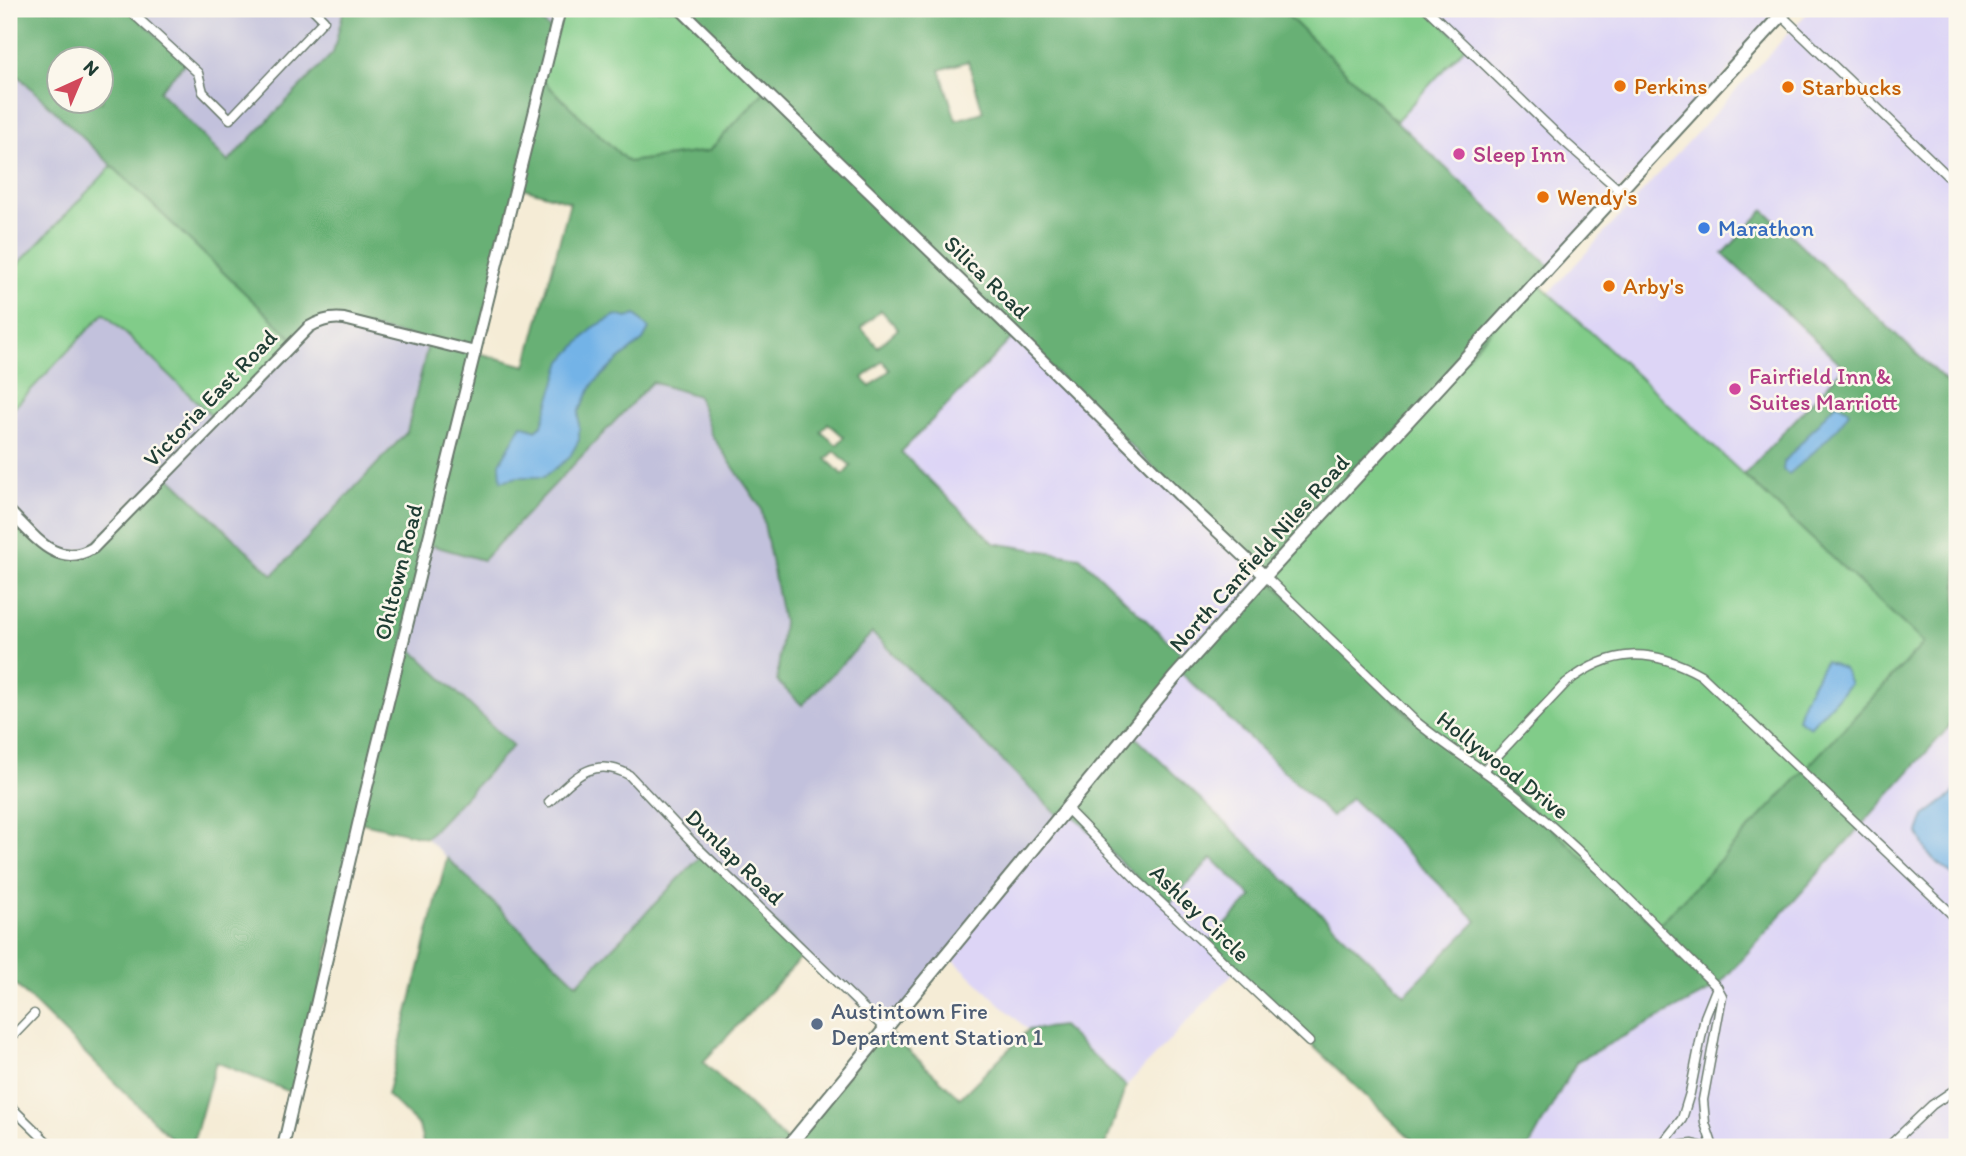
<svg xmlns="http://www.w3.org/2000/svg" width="1966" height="1156" viewBox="0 0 1966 1156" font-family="Itim,sans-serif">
  <rect width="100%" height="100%" fill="#fbf7ec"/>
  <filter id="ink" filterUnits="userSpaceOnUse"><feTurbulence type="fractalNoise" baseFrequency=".0143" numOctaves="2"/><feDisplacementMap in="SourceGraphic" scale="14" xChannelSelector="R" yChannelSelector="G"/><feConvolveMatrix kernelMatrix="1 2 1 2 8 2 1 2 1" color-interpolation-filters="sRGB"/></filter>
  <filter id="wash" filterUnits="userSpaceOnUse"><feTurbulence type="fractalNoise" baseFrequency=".00686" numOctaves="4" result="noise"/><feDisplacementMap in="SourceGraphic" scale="28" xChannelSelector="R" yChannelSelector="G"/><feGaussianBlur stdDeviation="1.57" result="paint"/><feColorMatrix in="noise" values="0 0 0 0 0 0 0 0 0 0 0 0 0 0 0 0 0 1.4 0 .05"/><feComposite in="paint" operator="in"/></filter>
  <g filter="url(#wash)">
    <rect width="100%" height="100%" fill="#f5ecd6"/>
    <g fill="#ddd5f6">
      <polygon points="1427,9 1785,9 1550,266 1396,121 1465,46"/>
      <polygon points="1811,9 1957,9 1957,392 1885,324 1744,475 1549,293"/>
      <polygon points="1016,334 1265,576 1189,661 1081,557 994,543 901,452"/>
      <polygon points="1179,672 1332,817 1351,798 1477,921 1405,995 1130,731"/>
      <polygon points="1957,718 1957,1147 1529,1147 1577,1061 1717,987"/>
      <polygon points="1067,809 1166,906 1212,857 1253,897 1206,945 1234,972 1126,1086 1062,1026 1028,1030 947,954"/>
    </g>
    <g fill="#c2c1dc">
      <polygon points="128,9 343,9 333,53 228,162 159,91"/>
      <polygon points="529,9 560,9 554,33"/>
      <polygon points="9,67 112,166 9,274"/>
      <polygon points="104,313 217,421 309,327 327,319 429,340 407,432 273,575 165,474 97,545 59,555 9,511 9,413"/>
      <polygon points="652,382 698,396 711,434 761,508 783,622 777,681 802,705 871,633 1060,817 885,1029 703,854 577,984 426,838 513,745 403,641 426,544 483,560"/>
    </g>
    <g fill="#81cc89" stroke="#50845e" stroke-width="2">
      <polygon points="560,9 680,9 765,91 709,151 628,162 542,80"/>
      <polygon points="1281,9 1427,9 1466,46 1396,121"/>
      <polygon points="112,166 295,341 217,421 104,313 9,413 9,274"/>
      <polygon points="1536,281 1924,643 1657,928 1436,738 1265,576"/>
    </g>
    <g fill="#68b075" stroke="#447654" stroke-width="2" fill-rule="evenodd">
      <path d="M9,9H128L186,62L159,91L228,162L333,53L344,9H529L554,33L542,80L628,162L709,151L765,91L680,9H1281L1396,121L1550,266L1265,575L1413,719L1517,796L1657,927L1924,643L1744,475L1844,367L1723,254L1764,210L1957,392V718L1717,987L1577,1061L1529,1147H1420L1206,945L1252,897L1212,858L1166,906L1067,809L1060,817L872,633L802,705L777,681L783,622L761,508L711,434L698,396L652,382L483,560L427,544L403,641L513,746L426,838L359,822L295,1094L216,1062L192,1147H180L9,978V511L53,551L84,553L165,473L273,575L407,432L429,340L327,319L295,341L9,67ZM60,60H102V102H60ZM968,61L983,112L956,120L940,70ZM516,186L570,202L526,366L475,352ZM881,310L898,329L878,347L861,328ZM636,315L649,329L643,340L616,362L593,384L579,412V440L544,477H518L522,425L536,430L542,425L553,396ZM1016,334L1265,576L1189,661L1080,557L994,543L901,452ZM883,361L890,370L870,387L863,378ZM828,423L844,437L837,445L821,432ZM835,451L851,466L843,475L826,459ZM1180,672L1332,817L1351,798L1477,921L1405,994L1130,732Z"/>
      <polygon points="703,854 806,953 703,1062 790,1144 885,1029 960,1098 1028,1030 1062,1026 1126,1086 1105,1147 424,1147 419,1126 387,1095 447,858 577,984"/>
    </g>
    <g fill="#73b3e7" stroke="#49788e" stroke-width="2">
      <polygon points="616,315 627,318 636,315 649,329 643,340 616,362 593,384 579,412 579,440 569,458 544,477 518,477 501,481 500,463 522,425 536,430 542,425 562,361 594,327"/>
      <path d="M1837,404L1847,408L1849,412C1833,436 1811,455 1789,474L1783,470L1784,462L1829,411Z"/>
      <polygon points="1825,661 1844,669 1850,684 1810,727 1798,719 1803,701"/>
      <polygon points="1957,788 1957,879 1929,855 1918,833 1924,816 1952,795"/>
    </g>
  </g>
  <g filter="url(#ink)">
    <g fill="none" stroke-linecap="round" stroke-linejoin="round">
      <defs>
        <g id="minor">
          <polyline points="128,9 198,73 203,92 230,119 324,20 313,9"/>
          <polyline points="1427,9 1566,143 1619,190"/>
          <polyline points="1781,15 1957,185"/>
          <path d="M1265,576L1413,719C1447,748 1486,770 1520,799C1590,857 1652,923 1717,987"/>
          <path d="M1483,771L1566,683C1612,647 1652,648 1701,675L1957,919"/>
          <path d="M549,802C574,778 593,755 629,775L693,843L885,1029"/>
          <polyline points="1067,809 1139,882 1309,1042"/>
          <polyline points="9,1040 34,1014"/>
          <polyline points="9,1105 52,1147"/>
          <polyline points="1660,1147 1682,1119 1690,1093 1705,1017 1717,987 1722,996 1703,1100 1705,1123 1713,1147"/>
          <polyline points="1668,1147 1692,1144 1705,1147"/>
          <polyline points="1888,1147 1932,1105 1957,1088"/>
        </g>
        <g id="tertiary">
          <polyline points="680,9 1023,341 1184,500 1265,576"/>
          <path d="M9,511C34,535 56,570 93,548L309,327C321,320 331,317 344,319L475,352"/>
          <polyline points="283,1147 363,803 560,9"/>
        </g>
        <polyline id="secondary" points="788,1147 1174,678 1265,576 1787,9"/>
      </defs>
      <use href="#minor" stroke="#6a7a6d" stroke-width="11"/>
      <use href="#tertiary" stroke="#6a7a6d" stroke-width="14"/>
      <use href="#secondary" stroke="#6a7a6d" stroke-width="16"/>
      <use href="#minor" stroke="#fff" stroke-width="8"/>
      <use href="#tertiary" stroke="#fff" stroke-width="10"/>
      <use href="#secondary" stroke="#fff" stroke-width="12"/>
    </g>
  </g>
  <g fill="#e8710a" stroke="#fbf7ec" stroke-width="2.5">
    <circle cx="1620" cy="86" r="7"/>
    <circle cx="1788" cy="87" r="7"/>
    <circle cx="1543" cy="197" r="7"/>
    <circle cx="1609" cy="286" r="7"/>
  </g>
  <g fill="#d1479c" stroke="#fbf7ec" stroke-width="2.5">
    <circle cx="1459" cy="154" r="7"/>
    <circle cx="1735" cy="389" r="7"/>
  </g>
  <circle fill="#3f7fe0" stroke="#fbf7ec" stroke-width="2.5" cx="1704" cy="228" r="7"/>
  <circle fill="#5c6f8a" stroke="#fbf7ec" stroke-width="2.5" cx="817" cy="1024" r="7"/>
  <g text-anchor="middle" stroke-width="5" stroke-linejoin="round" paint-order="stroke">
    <g font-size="23" fill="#c56008" stroke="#fbf7ec" text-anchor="start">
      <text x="1634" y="94">Perkins</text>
      <text x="1802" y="95">Starbucks</text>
      <text x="1557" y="205">Wendy's</text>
      <text x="1623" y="294">Arby's</text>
    </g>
    <g font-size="23" fill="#b23c85" stroke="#fbf7ec" text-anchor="start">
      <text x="1473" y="162">Sleep Inn</text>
      <text x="1749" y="384">Fairfield Inn &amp;<tspan x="1749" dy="26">Suites Marriott</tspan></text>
    </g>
    <g font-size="23" fill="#366cbe" stroke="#fbf7ec" text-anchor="start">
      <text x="1718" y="236">Marathon</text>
    </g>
    <g font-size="23" fill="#1f3d34" stroke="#fbf7ec">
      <text transform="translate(987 277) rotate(44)" y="8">Silica Road</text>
      <text transform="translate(210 398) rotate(-46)" y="8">Victoria East Road</text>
      <text transform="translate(1259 553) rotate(-48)" y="8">North Canfield Niles Road</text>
      <text transform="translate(398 572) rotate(-76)" y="8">Ohltown Road</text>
      <text transform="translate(1503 765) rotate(38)" y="8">Hollywood Drive</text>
      <text transform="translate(735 857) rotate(44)" y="8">Dunlap Road</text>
      <text transform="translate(1200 913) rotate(44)" y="8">Ashley Circle</text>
    </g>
    <g font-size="23" fill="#4e5e75" stroke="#fbf7ec" text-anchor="start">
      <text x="831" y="1019">Austintown Fire<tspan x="831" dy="26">Department Station 1</tspan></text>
    </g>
  </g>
  <rect width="1966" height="1156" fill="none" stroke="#fbf7ec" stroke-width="35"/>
  <g transform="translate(80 80) rotate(44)"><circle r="33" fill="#fbf7ec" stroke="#a3ada2" stroke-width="2"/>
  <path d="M0-5L12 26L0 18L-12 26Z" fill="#d1495b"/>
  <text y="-10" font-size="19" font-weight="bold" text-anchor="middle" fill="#1f3d34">N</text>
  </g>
</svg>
